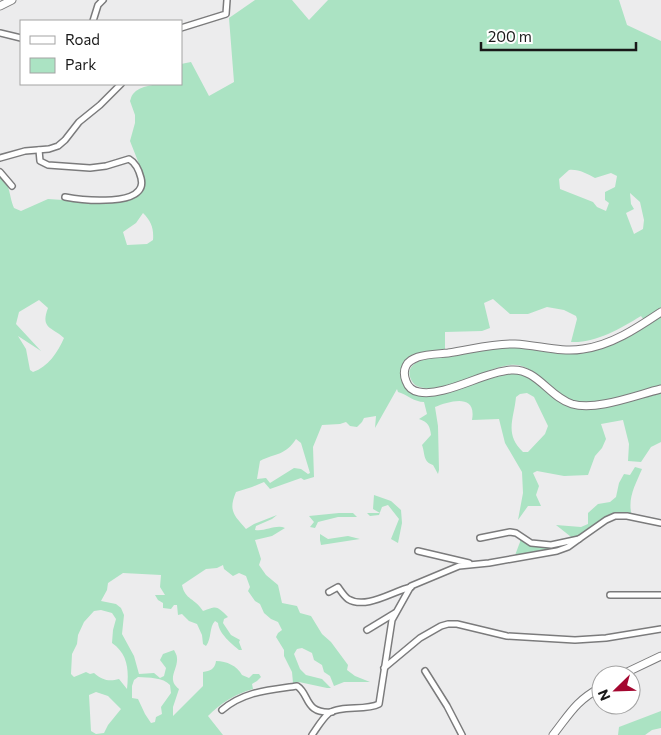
<svg xmlns="http://www.w3.org/2000/svg" width="661" height="735" viewBox="0 0 661 735" font-family="Commissioner,sans-serif">
  <rect width="100%" height="100%" fill="#ececed"/>
  <g fill="#abe3c3" fill-rule="evenodd">
    <path d="M255,0H292L309,20L328,0H619L627,25L661,41V308L644,320L641,316C620,329 596,343 571,342L577,319L576,316L564,310L547,307L528,314H510L493,299L484,303L490,328L482,331L445,332V349C434,351 411,353 404,363C401,366 401,370 401,374C402,393 417,397 433,396L473,383L512,373H519L529,377L557,400L569,406L577,408L583,409L661,392V442L651,447L641,462L628,461L629,444L623,420L601,424L606,439L602,448L595,456L588,475L564,476L537,471L533,473L539,486L536,495L541,506H528L518,520L523,493L522,472L505,443L499,419L472,420C477,393 450,401 435,407L438,426L439,470L438,474L433,465C423,462 425,453 422,445L431,435C430,426 428,422 419,419L427,414L424,402C414,402 408,395 398,392L397,389L375,428L376,416L364,418L362,422L357,427L350,426L346,422L340,424L322,425L313,447L314,477L304,480L301,478L270,489L264,482L252,487L236,492C228,511 234,515 246,529L254,524L277,515L272,519L256,526L255,530C265,532 276,524 285,528L272,536L255,540L261,559L259,565L266,575L278,585L282,603L297,606L300,613L311,616L322,634L331,642L348,665L347,670L355,676L370,682H344L334,686L330,676L324,672L322,665L314,660L312,653L302,648L297,649L294,654L300,669L306,675L322,679L331,688H327L299,682L293,683L292,672L284,656V650L276,637L278,633L282,630L278,622L271,619L264,613L260,604L255,601L248,591L250,587L246,576L239,573L233,576L224,569L223,565L217,568L206,569L182,585C185,600 195,598 203,611C217,606 216,605 228,617L224,619L223,623L231,635L240,640L239,642L242,650H239C232,644 219,634 218,623L215,621C209,627 212,638 206,646L203,644L202,635L197,624L189,621L182,614L178,615L177,605H174L171,609L163,608V603L158,600L155,595H165L160,587L161,575L123,573L108,583L107,590L101,601L116,604L121,608L124,615L122,634L134,656L139,674L154,673L160,678L164,676L166,668L160,660L163,654L174,650C175,652 177,655 177,658C178,670 166,679 179,689L173,707V716L203,686V672C210,671 215,669 216,661C227,661 237,666 242,675L249,678L253,674H259L261,677L257,681L252,684L253,689C235,694 221,703 208,716L223,735H0V176C12,188 8,193 14,208L21,211L48,199L93,202L124,200L141,193L144,185L143,174L130,141L135,123V115L130,101C131,99 131,96 133,94C142,82 168,84 181,84V64L191,62L209,96L234,82L229,18ZM569,170C579,169 587,174 595,178L611,173L617,176L615,187L605,192V200L609,203L606,211L597,207L593,202L560,189L559,179ZM630,193L640,202L644,220L643,229L634,234L626,213L634,209L631,204ZM143,213C151,221 154,228 153,240L147,244L127,245L123,232L136,223ZM39,300L48,308C40,329 52,327 64,338C58,352 48,367 33,372L30,370L26,349L18,336L41,351L16,324L19,312ZM527,393L534,397L548,426L545,434L528,452H523C504,434 514,419 516,397L520,394ZM296,439L301,443L310,473L308,474L301,469L294,468L270,483L266,478L257,479L260,461C275,453 285,456 296,439ZM101,610L112,613L116,619L113,630L112,643C128,654 129,670 127,689L119,679C109,682 102,680 94,673L90,674L86,672L74,677L71,674L72,654L77,644L78,635L84,622L94,611ZM138,677C149,678 163,677 170,685L171,693L161,707L162,714L156,717L155,722L151,723L145,714L138,699L132,698V686L134,680ZM96,692L108,696L121,709L108,725L104,733L96,734L91,731L89,695Z"/>
    <path d="M661,316V386C635,392 597,408 571,401C549,394 536,362 510,365C484,368 437,398 415,385C409,379 407,371 413,365C424,353 504,346 521,348C543,351 564,357 586,352C613,346 637,329 661,316Z"/>
    <path d="M635,467L642,469C635,486 627,498 632,517L615,516L565,548L514,558L520,542V537L537,544L575,540L556,525L581,527L588,524V513L598,504L610,502L616,497L619,483L624,474L630,475Z"/>
    <polygon points="374,495 391,501 401,510 402,523 398,543 391,539 399,519 388,505 382,507 379,515 370,516 367,513 380,513 373,509"/>
    <polygon points="339,513 353,513 357,517 338,517 318,522 315,528 310,527 314,522 309,516"/>
    <polygon points="320,534 328,539 348,536 360,539 321,545 320,540"/>
    <polygon points="661,711 661,728 652,730 645,735 618,735 619,727"/>
  </g>
  <g fill="none" stroke-linecap="round" stroke-linejoin="round">
    <defs>
      <g id="street">
        <polyline points="93,21 98,5 103,0"/>
        <polyline points="181,28 226,14 227,0"/>
        <polyline points="0,33 21,38"/>
        <path d="M39,150L40,161L48,165L90,168L106,166L129,159C136,163 139,170 141,178C149,208 81,200 65,197"/>
        <polyline points="0,158 25,151 49,149 58,146 65,140 79,122 100,105 121,84"/>
        <polyline points="0,172 12,186"/>
        <polyline points="480,538 510,532 516,533 531,543 551,545 579,539 606,520 615,516 627,516 661,523"/>
        <polyline points="418,551 469,563"/>
        <path d="M329,592L338,587C341,591 344,596 348,599C366,610 393,591 411,587"/>
        <polyline points="610,595 661,595"/>
        <polyline points="367,630 395,613"/>
        <polyline points="384,668 420,638 441,626 448,624 457,624 507,636 575,640 606,638 661,629"/>
        <polyline points="425,671 447,706 462,735"/>
        <path d="M222,710C244,691 270,690 297,686C310,694 304,714 332,712"/>
        <path d="M312,735C317,728 322,719 329,713C341,705 366,711 379,704L392,620L411,586L459,566L489,563L557,551L568,547L579,539"/>
      </g>
      <g id="secondary">
        <polyline points="0,6 12,0"/>
        <path d="M661,312C637,328 612,345 583,349C561,353 538,345 515,344C493,343 470,350 448,353C438,354 427,354 418,357C413,359 408,361 406,366C404,370 404,376 406,381C408,387 413,391 419,392C445,397 483,372 511,370C537,368 549,397 572,404C597,411 636,395 661,389"/>
        <polyline points="621,675 661,656"/>
        <path d="M553,735C571,712 575,702 601,687"/>
      </g>
    </defs>
    <use href="#street" stroke="#7b7b7c" stroke-width="8"/>
    <use href="#secondary" stroke="#7b7b7c" stroke-width="9"/>
    <use href="#street" stroke="#fff" stroke-width="5"/>
    <use href="#secondary" stroke="#fff" stroke-width="7"/>
  </g>
  <rect x="20" y="20" width="162" height="65" fill="#ffffff" stroke="#a3a3a3"/>
  <rect x="30" y="36" width="25" height="8" fill="#ffffff" stroke="#a3a3a3"/>
  <text x="65" y="45" font-size="15" fill="#191919">Road</text>
  <rect x="30" y="58" width="25" height="15" fill="#abe3c3" stroke="#a3a3a3"/>
  <text x="65" y="70" font-size="15" fill="#191919">Park</text>
  <g transform="translate(616 690) rotate(247)"><circle r="24" fill="#ffffff" stroke="#a3a3a3"/>
  <path d="M0-4L9 19L0 12L-9 19Z" fill="#a40730"/>
  <text y="-8" font-size="14" font-weight="bold" text-anchor="middle" fill="#191919">N</text>
  </g>
  <path d="M481 42v8h155v-8" fill="none" stroke="#191919" stroke-width="2.5"/>
  <text x="488" y="42" font-size="15" fill="#191919" stroke="#ffffff" stroke-width="4" paint-order="stroke">200 m</text>
</svg>
